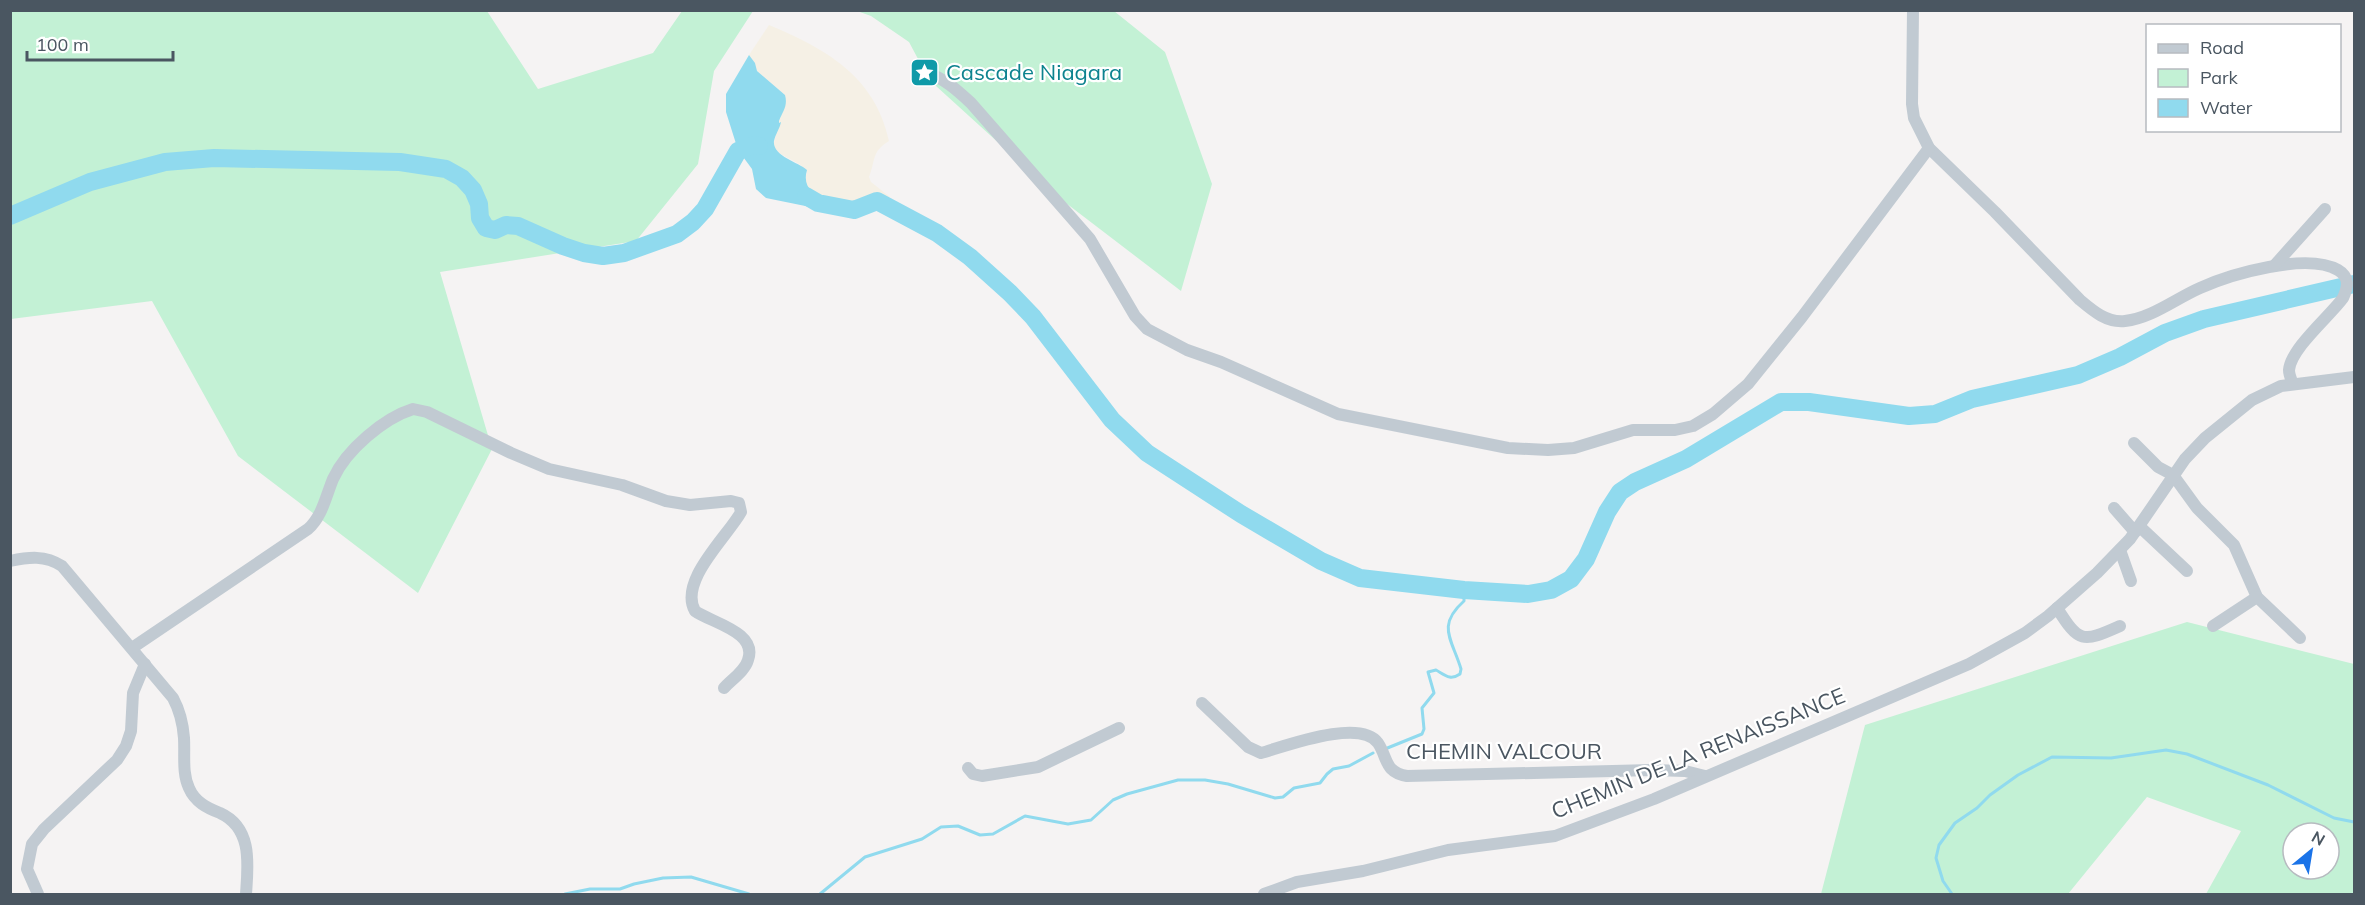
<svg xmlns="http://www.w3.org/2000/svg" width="2365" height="905" viewBox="0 0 2365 905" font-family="Mulish,sans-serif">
  <rect width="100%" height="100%" fill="#f5f3f3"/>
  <g fill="#c3f1d5" fill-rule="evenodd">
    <polygon points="10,11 487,11 538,89 653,53 682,11 753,11 714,71 698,164 636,241 440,272 492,449 418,593 238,456 152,301 11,319"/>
    <polygon points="857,11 1114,11 1165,52 1212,184 1181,291 1058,197 925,76 925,72 909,42 871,16"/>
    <path d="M2187,622L2354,664V894H2206L2241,831L2147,797L2068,894H1821L1865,725ZM2293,833H2329V869H2293Z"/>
  </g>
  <path fill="#f5f0e5" d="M769,25C826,49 875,76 889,141C871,152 876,160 869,177L871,182L890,197C877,197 870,203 858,206C842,210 820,202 810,190C805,184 804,179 807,173C803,165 796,162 788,158C783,155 777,153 774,146C773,143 784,103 785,95L757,71L755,63L749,55Z"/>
  <path fill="#90daee" d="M749,55L755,63L757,71L785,95C788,106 783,111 779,121V123L781,122C780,128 775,135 774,141C772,156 798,162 807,170C802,186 813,195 827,203L825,210L766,198L756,189L752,169L738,150L726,112V94Z"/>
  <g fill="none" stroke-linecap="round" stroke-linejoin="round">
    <g stroke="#90daee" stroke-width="3">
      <path d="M1385,749L1422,734L1424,729L1422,708L1434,693L1428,672L1436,670C1445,675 1450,681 1460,674L1461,669C1452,639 1436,626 1464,601V590"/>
      <polyline points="565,894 590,889 620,889 634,884 663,878 691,877 749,894"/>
      <polyline points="820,894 865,857 922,839 941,827 958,826 980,835 993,834 1025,816 1068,824 1091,820 1113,800 1127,794 1178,780 1205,780 1228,784 1275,798 1283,797 1294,788 1320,783 1327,774 1333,769 1349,766 1373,753"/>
      <polyline points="1952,894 1943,881 1936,858 1939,845 1955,823 1977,808 1990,795 2018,775 2052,757 2111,758 2166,750 2187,754 2268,785 2334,818 2354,822"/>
    </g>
    <g stroke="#90daee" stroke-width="18">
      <polyline points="806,196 818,203 854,210 877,201 937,233 970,257 1010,293 1033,317 1112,420 1147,453 1241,514 1321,561 1360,578 1464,590 1528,594 1551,590 1571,579 1586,559 1607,512 1620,492 1635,482 1686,459 1781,402 1809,402 1909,416 1935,414 1972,399 2078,375 2120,357 2165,333 2204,319 2354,284"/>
      <polyline points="10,216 90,182 165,162 214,158 400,162 446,169 462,178 473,190 479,204 480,218 486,228 495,230 506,225 518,226 563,246 584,253 603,256 624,253 677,234 693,222 705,209 738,151 754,145 759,146"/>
    </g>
    <g stroke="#c1cad2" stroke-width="12">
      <path d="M1913,10L1912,104L1914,118L1929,148L1995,212L2080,300C2093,311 2107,323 2125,321C2152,318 2175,299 2200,288C2231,274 2307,252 2338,270C2350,277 2348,287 2343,298C2330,316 2291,348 2289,370C2289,375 2291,379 2293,384"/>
      <path d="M925,72C944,78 957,90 971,103L1090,239L1135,316L1147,329L1187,350L1221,362L1338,414L1508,448L1548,450L1574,448L1633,430H1675L1693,426L1713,414L1748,384L1802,317L1929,148"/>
      <polyline points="2274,266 2325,209"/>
      <polyline points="2134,443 2158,467 2173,475 2197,508 2234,545 2257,597 2300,638"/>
      <polyline points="2114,508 2135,532"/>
      <polyline points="2139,526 2187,571"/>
      <polyline points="2120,550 2131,581"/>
      <path d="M10,561C29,557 45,555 62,566L173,698C180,711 183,724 184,738C185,755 182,773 189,788C195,802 207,808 220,813C253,828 248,865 246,894"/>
      <path d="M2057,608C2079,643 2082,643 2120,626"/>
      <polyline points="2213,626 2257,597"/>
      <path d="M132,648L308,529C322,517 326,496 333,479C346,450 384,418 413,409L427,412L511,453L549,469L622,485L666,501L690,505L731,501L739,503L741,512C728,536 678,581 695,611C712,623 758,632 748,660C745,671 731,680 724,688"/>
      <path d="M1202,703L1248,747L1261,753C1286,746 1360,718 1378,743C1388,758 1384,772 1407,776L1652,770L1685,771L1705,776"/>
      <polyline points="968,768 973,774 982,776 1038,767 1119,728"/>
      <polyline points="38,894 27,869 32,844 44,829 117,760 126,746 131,731 133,693 145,664"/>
      <polyline points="1264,894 1297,882 1363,871 1448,850 1555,836 1654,799 1969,664 2025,633 2048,616 2097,573 2130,539 2185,459 2205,438 2252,400 2281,386 2354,377"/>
    </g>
  </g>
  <defs>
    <symbol id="sight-square" viewBox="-11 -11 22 22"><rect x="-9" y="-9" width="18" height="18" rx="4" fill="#0f9aa8" stroke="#fff"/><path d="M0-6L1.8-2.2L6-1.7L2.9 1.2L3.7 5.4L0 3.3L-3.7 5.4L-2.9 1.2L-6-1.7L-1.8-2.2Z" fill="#fff"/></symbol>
  </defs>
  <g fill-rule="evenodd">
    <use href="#sight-square" x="908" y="56" width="33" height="33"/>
  </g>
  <g text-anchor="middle" stroke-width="4.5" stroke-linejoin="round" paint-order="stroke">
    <g font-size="22" fill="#0d838f" stroke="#fff" text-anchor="start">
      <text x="946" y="80">Cascade Niagara</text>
    </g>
    <g font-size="22" fill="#4a5661" stroke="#fff">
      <text x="1504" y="759">CHEMIN VALCOUR</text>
      <text transform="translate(1698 753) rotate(-22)" y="8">CHEMIN DE LA RENAISSANCE</text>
    </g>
  </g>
  <rect width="2365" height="905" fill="none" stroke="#4a5661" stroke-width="24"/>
  <rect x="2146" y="24" width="195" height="108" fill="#ffffff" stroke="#b7bbc0" stroke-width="1.5"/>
  <rect x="2158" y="44" width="30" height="9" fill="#c1cad2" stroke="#b7bbc0" stroke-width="1.5"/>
  <text x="2200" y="54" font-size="18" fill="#4a5661">Road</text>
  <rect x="2158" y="69" width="30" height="18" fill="#c3f1d5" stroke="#b7bbc0" stroke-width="1.5"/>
  <text x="2200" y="84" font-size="18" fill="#4a5661">Park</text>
  <rect x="2158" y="99" width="30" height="18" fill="#90daee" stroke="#b7bbc0" stroke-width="1.5"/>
  <text x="2200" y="114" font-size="18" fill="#4a5661">Water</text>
  <g transform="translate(2311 851) rotate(30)"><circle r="28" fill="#ffffff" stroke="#b7bbc0" stroke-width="1.5"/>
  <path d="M0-4.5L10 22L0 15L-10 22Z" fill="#1a73e8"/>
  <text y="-9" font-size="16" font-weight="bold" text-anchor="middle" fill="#4a5661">N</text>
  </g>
  <path d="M27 51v9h146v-9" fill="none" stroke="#4a5661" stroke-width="3"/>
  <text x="36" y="51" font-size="18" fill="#4a5661" stroke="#ffffff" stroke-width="4.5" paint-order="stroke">100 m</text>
</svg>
